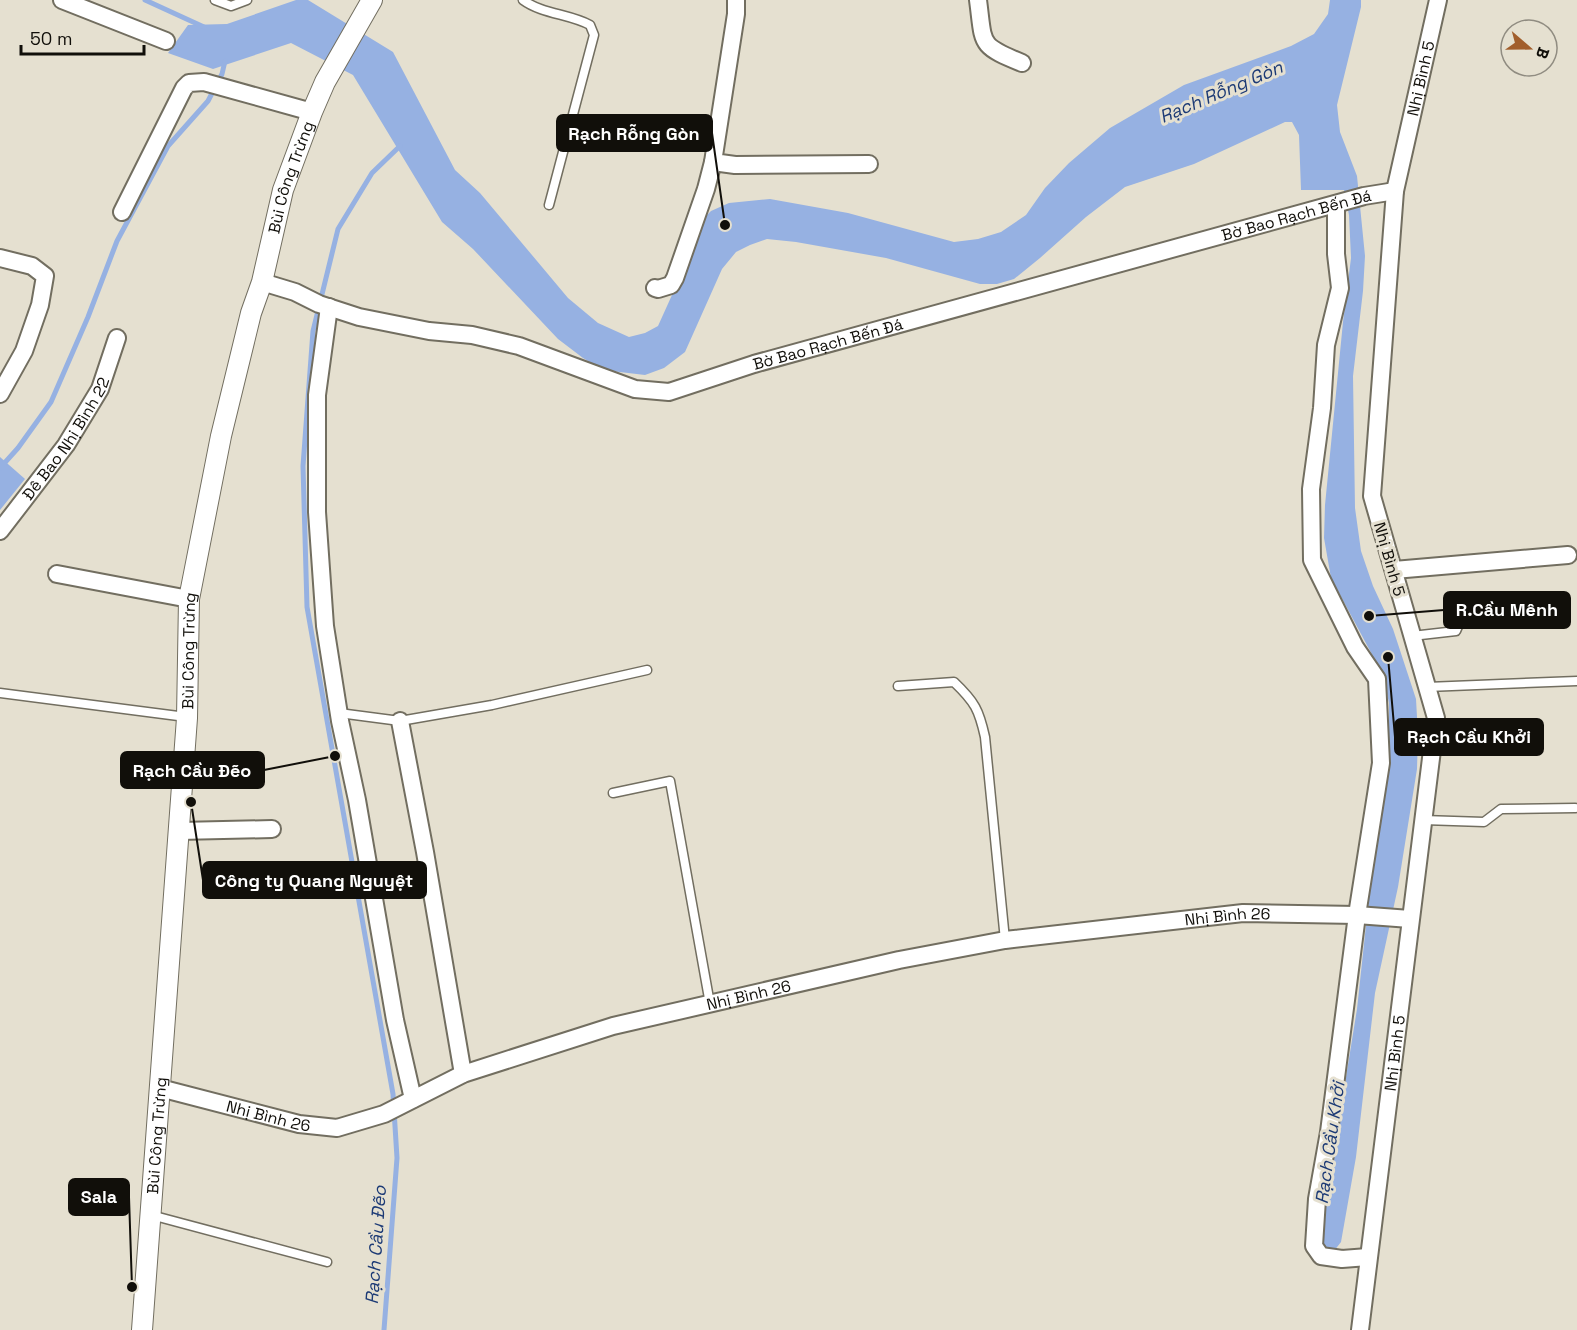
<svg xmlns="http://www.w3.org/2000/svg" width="1577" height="1330" viewBox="0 0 1577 1330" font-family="'Space Grotesk',sans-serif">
  <rect width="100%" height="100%" fill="#e5e0d0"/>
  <g fill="#96b1e2">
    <polygon points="296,0 308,0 393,52 455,170 480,193 568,298 598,323 629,337 645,333 658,326 672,295 699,223 711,211 729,203 770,199 848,213 954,242 978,239 1001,232 1026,215 1045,188 1069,163 1110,128 1184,85 1291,46 1314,34 1328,14 1330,0 1361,0 1361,7 1337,105 1340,132 1357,176 1365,256 1363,291 1353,376 1355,508 1361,551 1373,586 1393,629 1416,699 1418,735 1417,769 1398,887 1375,993 1356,1157 1341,1242 1334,1251 1327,1250 1316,1237 1331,1170 1357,1009 1374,851 1389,753 1389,703 1383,675 1331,578 1324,538 1325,505 1343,322 1351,258 1349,215 1344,190 1301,190 1299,135 1292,122 1285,122 1194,164 1125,187 1086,217 1040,258 1014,279 997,284 980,284 886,258 796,242 767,239 750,245 736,252 722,269 685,352 664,368 645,375 603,370 583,358 558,339 473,249 442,222 353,75 291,43 213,69 168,53 188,25 227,24"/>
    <polygon points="0,457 25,479 0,510"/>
  </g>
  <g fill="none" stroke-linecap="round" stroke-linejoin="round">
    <g stroke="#96b1e2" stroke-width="5">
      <polyline points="145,0 204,27"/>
      <polyline points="0,468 18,448 51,402 88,317 117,241 168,146 208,101 222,74 225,61"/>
      <polyline points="384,1330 397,1158 393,1094 307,607 303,466 313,331 338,229 372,173 400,146"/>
    </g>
    <defs>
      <g id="service">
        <polyline points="215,0 231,6 247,0"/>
        <path d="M523,0C542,14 570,14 590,25L594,35L549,205"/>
        <polyline points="1412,636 1456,631 1463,615 1552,605"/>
        <path d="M898,686L954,682C975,702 979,710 985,737L1005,940"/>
        <polyline points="1427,687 1577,681"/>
        <polyline points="0,693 186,717"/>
        <polyline points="339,713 400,721 492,705 647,670"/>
        <polyline points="613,793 670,781 710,1004"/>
        <polyline points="1423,820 1484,822 1501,809 1575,808"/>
        <polyline points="151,1215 327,1262"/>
      </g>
      <g id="minor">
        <polyline points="62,0 166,41"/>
        <polyline points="736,0 736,14 713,162 735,165 869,164"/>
        <path d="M978,0C984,45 978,45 1022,63"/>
        <polyline points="1336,205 1336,254 1340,288 1326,345 1322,408 1311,489 1312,560 1355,647 1377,679 1381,763 1357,915 1329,1132 1317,1199 1314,1246 1321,1256 1342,1259 1368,1257"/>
        <polyline points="122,212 184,88 189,83 204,82 312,112"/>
        <polyline points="0,258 32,266 45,276 40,305 24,351 0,394"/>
        <path id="s1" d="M262,282L295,292L319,304L359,317L429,331L472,335L519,346L635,389L669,392L754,364L1364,196L1395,191"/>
        <polyline points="655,288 658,289 671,285 675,278 706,189 713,162"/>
        <polyline points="329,307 317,395 317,512 325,626 340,721 357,800 395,1020 413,1099"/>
        <path id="s2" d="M0,531L66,445L100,389L117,338"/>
        <polyline points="1394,570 1568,555"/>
        <polyline points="57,574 189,599"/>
        <polyline points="400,721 425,852 463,1074"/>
        <polyline points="179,831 272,829"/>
        <path id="s3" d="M160,1088L299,1124L337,1128L384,1114L463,1074L613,1026L899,960L1005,940L1243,913L1357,915L1410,919"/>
        <path id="s4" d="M1360,1330L1436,718L1372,496L1395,191L1438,0"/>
      </g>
      <g id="tertiary">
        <path id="s5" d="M142,1330L187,718L189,599L221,436L251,313L262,282L283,190L312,112L325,82L372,0"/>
      </g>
    </defs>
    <use href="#service" stroke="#726e60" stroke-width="11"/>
    <use href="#minor" stroke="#726e60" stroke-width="20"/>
    <use href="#tertiary" stroke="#726e60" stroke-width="22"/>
    <use href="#service" stroke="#fff" stroke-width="8"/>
    <use href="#minor" stroke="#fff" stroke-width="16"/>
    <use href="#tertiary" stroke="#fff" stroke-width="20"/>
  </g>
  <g text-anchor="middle" stroke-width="6" stroke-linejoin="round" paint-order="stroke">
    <g font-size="16" fill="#110f0a" stroke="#e5e0d0">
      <text dy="6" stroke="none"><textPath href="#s4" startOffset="1269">Nhị Bình 5</textPath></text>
      <text dy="6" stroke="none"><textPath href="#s5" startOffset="1167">Bùi Công Trừng</textPath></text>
      <text dy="6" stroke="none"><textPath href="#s1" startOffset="1076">Bờ Bao Rạch Bến Đá</textPath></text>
      <text dy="6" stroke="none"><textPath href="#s1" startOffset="590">Bờ Bao Rạch Bến Đá</textPath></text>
      <text dy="6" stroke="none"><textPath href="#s2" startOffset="114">Đê Bao Nhị Bình 22</textPath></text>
      <text transform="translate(1390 559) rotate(74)" y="6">Nhị Bình 5</text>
      <text dy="6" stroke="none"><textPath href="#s5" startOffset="681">Bùi Công Trừng</textPath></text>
      <text dy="6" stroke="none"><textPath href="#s3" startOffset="1102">Nhị Bình 26</textPath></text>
      <text dy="6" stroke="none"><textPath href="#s3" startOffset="616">Nhị Bình 26</textPath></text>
      <text dy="6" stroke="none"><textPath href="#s4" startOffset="279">Nhị Bình 5</textPath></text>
      <text dy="6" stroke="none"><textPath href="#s3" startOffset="112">Nhị Bình 26</textPath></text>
      <text dy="6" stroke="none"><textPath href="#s5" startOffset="195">Bùi Công Trừng</textPath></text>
    </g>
    <g font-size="18" font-style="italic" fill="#1c3a75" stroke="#e5e0d0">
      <text transform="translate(1221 92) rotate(-23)" y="6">Rạch Rỗng Gòn</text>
      <text transform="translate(1330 1143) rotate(-82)" y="6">Rạch Cầu Khởi</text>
      <text transform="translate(376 1245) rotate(-86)" y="6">Rạch Cầu Đẽo</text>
    </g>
  </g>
  <path fill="none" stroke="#110f0a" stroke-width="2" d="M725 225L712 133M1369 616L1444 610M1388 657L1395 737M335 756L264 770M191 802L203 880M132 1287L129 1197"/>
  <g fill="#110f0a" stroke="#e5e0d0" stroke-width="2">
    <circle cx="725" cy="225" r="6"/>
    <circle cx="1369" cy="616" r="6"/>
    <circle cx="1388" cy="657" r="6"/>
    <circle cx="335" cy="756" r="6"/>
    <circle cx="191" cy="802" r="6"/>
    <circle cx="132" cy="1287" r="6"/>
  </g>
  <g fill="#110f0a" stroke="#110f0a" stroke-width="2">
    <rect x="557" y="115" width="155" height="36" rx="6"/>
    <rect x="1444" y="592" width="126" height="36" rx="6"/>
    <rect x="1395" y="719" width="148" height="36" rx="6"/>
    <rect x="121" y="752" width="143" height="36" rx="6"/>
    <rect x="203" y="862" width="223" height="36" rx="6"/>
    <rect x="69" y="1179" width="60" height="36" rx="6"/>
  </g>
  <g font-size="18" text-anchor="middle" font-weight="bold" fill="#fff">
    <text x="634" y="140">Rạch Rỗng Gòn</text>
    <text x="1507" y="616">R.Cầu Mênh</text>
    <text x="1469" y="743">Rạch Cầu Khởi</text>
    <text x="192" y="777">Rạch Cầu Đẽo</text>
    <text x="314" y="887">Công ty Quang Nguyệt</text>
    <text x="99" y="1203">Sala</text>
  </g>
  <g transform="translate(1529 48) rotate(110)"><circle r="28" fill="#e5e0d0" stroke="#908c81" stroke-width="1.5"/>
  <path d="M0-4.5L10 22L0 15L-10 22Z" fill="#a15e2c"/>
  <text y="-9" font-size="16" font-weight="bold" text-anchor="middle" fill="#110f0a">B</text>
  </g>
  <path d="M21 45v9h123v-9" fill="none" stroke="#110f0a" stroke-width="3"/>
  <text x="30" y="45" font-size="18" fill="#110f0a" stroke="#e5e0d0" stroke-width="4.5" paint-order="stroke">50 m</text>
</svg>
